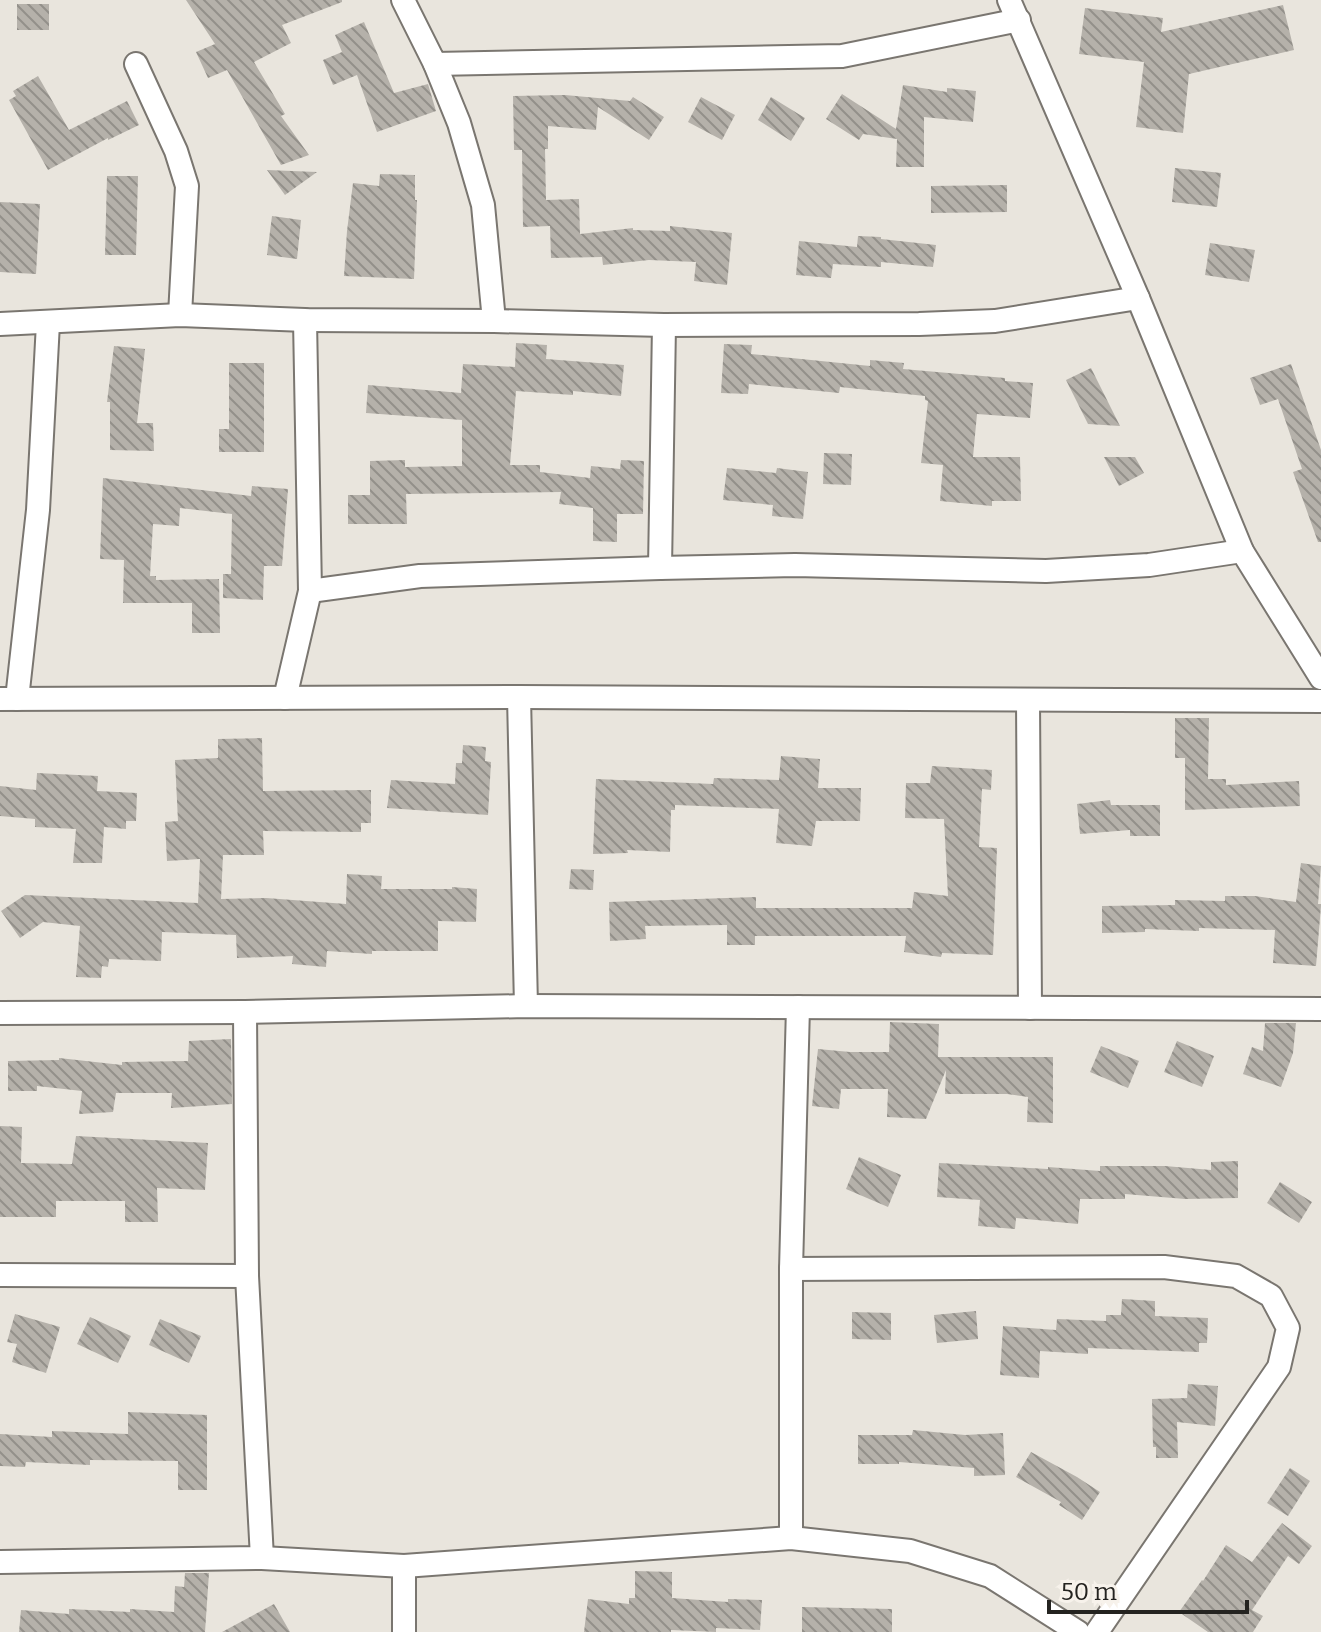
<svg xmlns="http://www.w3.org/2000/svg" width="1321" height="1632" viewBox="0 0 1321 1632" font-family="Bitter,serif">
  <defs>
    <pattern id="building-back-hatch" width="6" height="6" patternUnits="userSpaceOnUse" patternTransform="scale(2)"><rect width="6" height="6" fill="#b5b1aa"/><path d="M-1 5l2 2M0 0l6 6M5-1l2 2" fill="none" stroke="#93908a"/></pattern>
  </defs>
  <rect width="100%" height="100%" fill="#e9e5dd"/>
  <g fill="url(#building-back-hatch)">
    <polygon points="186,0 342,0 342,2 282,25 291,43 254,62 285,114 281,116 309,155 281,165 227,70 208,78 196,52 215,44"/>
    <rect x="17" y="4" width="32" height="26"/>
    <polygon points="1283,5 1294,50 1189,74 1183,133 1136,127 1144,62 1079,54 1085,8 1163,18 1161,32"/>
    <polygon points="364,22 394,93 428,84 436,111 377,132 357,75 333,85 323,60 342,52 335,35"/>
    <polygon points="38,76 69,130 127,101 139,125 108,140 108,138 48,170 9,100 16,96 13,91"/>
    <polygon points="903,85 947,92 947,88 976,91 973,122 924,117 924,167 896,167 897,139 863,134 859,140 826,119 842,94 896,129"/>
    <polygon points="565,95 630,101 633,97 664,117 649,140 598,107 596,130 548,126 548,149 545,149 546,200 579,199 580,234 633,228 633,230 670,231 670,226 732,233 727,285 694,281 696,262 649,260 603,265 602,257 551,258 550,226 523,227 522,150 514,150 513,96"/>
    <polygon points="701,97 735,115 722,140 688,122"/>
    <polygon points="771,97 805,118 791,141 758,120"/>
    <polygon points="1175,168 1221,173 1217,207 1172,202"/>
    <polygon points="267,170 317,172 285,195"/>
    <polygon points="380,174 415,175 415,200 417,200 414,279 344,276 347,231 353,183 379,186"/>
    <polygon points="107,176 138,176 136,255 105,255"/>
    <polygon points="1007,185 1007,212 931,213 931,186"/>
    <polygon points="0,202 40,204 36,274 0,272"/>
    <polygon points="272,216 301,220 297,259 267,255"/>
    <polygon points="858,236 881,237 881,239 936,245 933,267 881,262 881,267 833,264 831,278 796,275 799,241 857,247"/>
    <polygon points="1210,243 1255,250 1249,282 1205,275"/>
    <polygon points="516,343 547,345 546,359 624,365 621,396 573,391 573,395 516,391 510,465 540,465 540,472 590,478 591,466 620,469 621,460 644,461 643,514 617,514 617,542 593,541 593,508 559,504 561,492 406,494 407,524 348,524 348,495 370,495 370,461 405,460 405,467 462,466 462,420 366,413 368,385 461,393 463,364 515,367"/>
    <polygon points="724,344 752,345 751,354 870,366 870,360 904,363 903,369 1005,378 1005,381 1033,383 1030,418 977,414 973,457 1020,457 1021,501 992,501 992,506 940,501 943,465 921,463 928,401 925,400 925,396 840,387 839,393 749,384 748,394 721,393"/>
    <polygon points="114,346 145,349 137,423 153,423 154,451 110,450 110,402 107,402"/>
    <polygon points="229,363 264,363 264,452 219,452 219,429 229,429"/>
    <polygon points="1291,364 1321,450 1321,542 1318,542 1293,472 1302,469 1278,399 1260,405 1250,378"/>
    <polygon points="1091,368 1120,426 1088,424 1066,380"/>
    <polygon points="824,453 852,454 851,485 823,484"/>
    <polygon points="1104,457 1135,457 1144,473 1119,486"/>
    <polygon points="727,468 776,473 777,468 808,472 803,519 772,516 773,505 723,500"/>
    <polygon points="103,478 251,496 252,486 288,489 282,566 264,566 263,600 223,598 223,574 231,574 232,514 180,508 179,526 153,524 150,576 156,576 156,580 219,579 220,633 192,633 192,603 123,603 124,560 100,559"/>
    <polygon points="1175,718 1209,718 1208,779 1226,779 1226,785 1299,781 1300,806 1185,810 1185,758 1175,758"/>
    <polygon points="262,738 263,791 371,790 371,823 361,823 361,832 263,831 264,855 223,855 221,899 266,898 346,904 347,874 382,876 381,889 452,889 452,887 477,889 476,922 438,921 438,951 372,951 372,954 327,951 326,967 292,964 293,956 237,958 236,935 162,932 161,961 109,959 108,967 102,966 101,978 76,977 80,926 43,922 20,938 1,911 25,895 198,903 200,859 167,861 165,822 178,821 175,760 218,758 218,739"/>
    <polygon points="463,745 486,747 485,761 491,762 488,815 387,808 391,780 455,784 456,763 462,763"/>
    <polygon points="781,756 820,759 818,788 861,788 860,821 816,821 812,846 776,843 779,809 675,805 675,810 671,810 670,852 627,850 628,853 593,854 596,779 713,784 714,778 779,780"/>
    <polygon points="932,766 992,770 991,790 982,789 979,847 997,848 993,955 942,953 941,957 904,952 906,936 755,936 755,945 727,945 727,925 645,926 646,939 610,941 609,902 756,897 756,908 912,908 914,892 948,896 944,819 905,818 906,783 930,783"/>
    <polygon points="37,773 98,776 97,791 137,793 136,821 126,821 126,829 104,827 102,863 73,863 76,829 35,827 35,819 0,816 0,786 36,790"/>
    <polygon points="1110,800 1111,805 1160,805 1160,836 1130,836 1130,830 1080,834 1077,804"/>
    <polygon points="1301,863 1321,866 1318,904 1321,904 1321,906 1316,966 1273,963 1275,930 1199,928 1199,931 1145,929 1145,932 1102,933 1102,906 1175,905 1175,900 1225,901 1225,896 1255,896 1296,902"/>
    <polygon points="571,869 594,870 593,890 569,889"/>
    <polygon points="890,1022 939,1024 938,1057 1053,1057 1053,1123 1027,1122 1028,1097 1007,1094 945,1094 946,1070 926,1119 887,1117 888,1089 841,1089 839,1109 812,1106 818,1049 850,1052 889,1052"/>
    <polygon points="1265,1023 1296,1023 1293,1053 1281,1087 1243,1074 1252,1047 1263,1051"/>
    <polygon points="231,1039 232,1104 171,1108 172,1093 116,1093 113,1112 79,1114 82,1091 37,1086 37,1091 8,1091 8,1061 59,1060 59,1058 122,1065 122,1062 188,1061 189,1041"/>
    <polygon points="1177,1041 1214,1056 1202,1087 1164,1072"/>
    <polygon points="1101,1046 1139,1061 1128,1088 1090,1072"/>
    <polygon points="0,1126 22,1127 21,1163 72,1164 76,1136 208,1143 205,1190 157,1188 158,1222 125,1222 125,1201 56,1201 56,1217 0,1217"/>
    <polygon points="859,1157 901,1175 888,1207 846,1189"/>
    <polygon points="1238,1161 1238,1198 1185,1199 1125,1194 1125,1199 1080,1199 1078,1224 1016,1218 1015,1229 978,1226 980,1200 937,1197 939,1163 1048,1169 1048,1167 1100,1171 1100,1166 1165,1166 1211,1170 1211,1162"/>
    <polygon points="1280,1182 1312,1202 1299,1223 1267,1203"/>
    <polygon points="1122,1299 1155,1301 1155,1316 1208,1318 1207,1343 1199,1343 1199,1352 1088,1348 1088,1354 1040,1351 1039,1378 1000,1375 1003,1326 1056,1330 1057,1319 1106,1321 1106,1315 1121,1315"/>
    <polygon points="976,1311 978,1339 937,1343 934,1315"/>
    <polygon points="852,1312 891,1313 891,1340 852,1339"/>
    <polygon points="15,1314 60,1327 46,1373 12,1362 17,1344 7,1342"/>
    <polygon points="90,1317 131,1336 118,1363 77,1344"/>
    <polygon points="160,1319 201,1336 189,1363 149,1345"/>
    <polygon points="1188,1384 1218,1386 1215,1426 1177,1422 1178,1458 1156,1458 1156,1447 1153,1447 1152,1399 1187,1398"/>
    <polygon points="128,1412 207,1415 207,1490 178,1490 178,1461 90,1460 90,1465 26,1462 25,1467 0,1466 0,1434 52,1437 52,1431 128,1434"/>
    <polygon points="913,1430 965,1435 1003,1433 1005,1475 974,1476 974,1468 899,1462 899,1464 858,1464 858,1435 912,1435"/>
    <polygon points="1031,1452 1077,1477 1100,1492 1082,1520 1059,1505 1061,1502 1016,1477"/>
    <polygon points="1290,1468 1310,1481 1288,1516 1267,1503"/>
    <polygon points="1282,1523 1312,1546 1299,1564 1288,1556 1252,1610 1263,1616 1253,1632 1208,1632 1179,1612 1202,1580 1203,1581 1226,1545 1252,1562"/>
    <polygon points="635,1571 672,1572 672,1598 728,1602 728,1599 762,1600 760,1630 716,1628 716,1632 671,1630 671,1632 584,1632 588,1599 629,1604 629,1598 635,1598"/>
    <polygon points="185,1573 209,1573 205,1632 19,1632 21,1610 69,1614 69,1609 130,1612 130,1609 174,1612 175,1586 184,1587"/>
    <polygon points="274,1604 290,1632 222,1632"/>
    <polygon points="802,1607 892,1609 892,1632 802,1632"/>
  </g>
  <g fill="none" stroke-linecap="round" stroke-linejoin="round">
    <defs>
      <g id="street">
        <polyline points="403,0 435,64 842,56 1019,20"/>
        <polyline points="1009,0 1138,298 1242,551 1321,678"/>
        <polyline points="136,64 176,151 187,186 180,315"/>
        <polyline points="435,64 459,123 483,205 494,321"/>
        <polyline points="0,324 180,315 305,320 494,321 664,325 919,324 995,321 1138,298"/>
        <polyline points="660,568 664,325"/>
        <polyline points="310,591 420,576 660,568 795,565 1046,571 1149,565 1242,551"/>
        <polyline points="519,697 526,1006"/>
        <polyline points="285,698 310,591 305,320"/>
        <polyline points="0,699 519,697 1321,701"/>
        <polyline points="17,699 38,510 48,323"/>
        <polyline points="1028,700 1030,1008"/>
        <polyline points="0,1013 245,1012 526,1006 1321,1009"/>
        <polyline points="791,1269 1164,1267 1236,1276 1271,1296 1288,1328 1279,1367 1097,1632"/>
        <polyline points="0,1275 247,1276"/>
        <polyline points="791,1538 791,1269 798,1007"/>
        <polyline points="262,1558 404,1566 791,1538 910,1551 990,1576 1078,1632"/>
        <polyline points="0,1562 262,1558 247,1276 245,1012"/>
        <polyline points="404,1632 404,1566"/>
      </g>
    </defs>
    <use href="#street" stroke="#7a7670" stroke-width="26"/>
    <use href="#street" stroke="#fff" stroke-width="22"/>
  </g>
  <path d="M1049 1600v12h198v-12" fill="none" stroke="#242320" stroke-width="4"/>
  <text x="1061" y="1600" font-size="24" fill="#242320" stroke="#f7f2eb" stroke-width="6" paint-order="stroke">50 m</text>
</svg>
